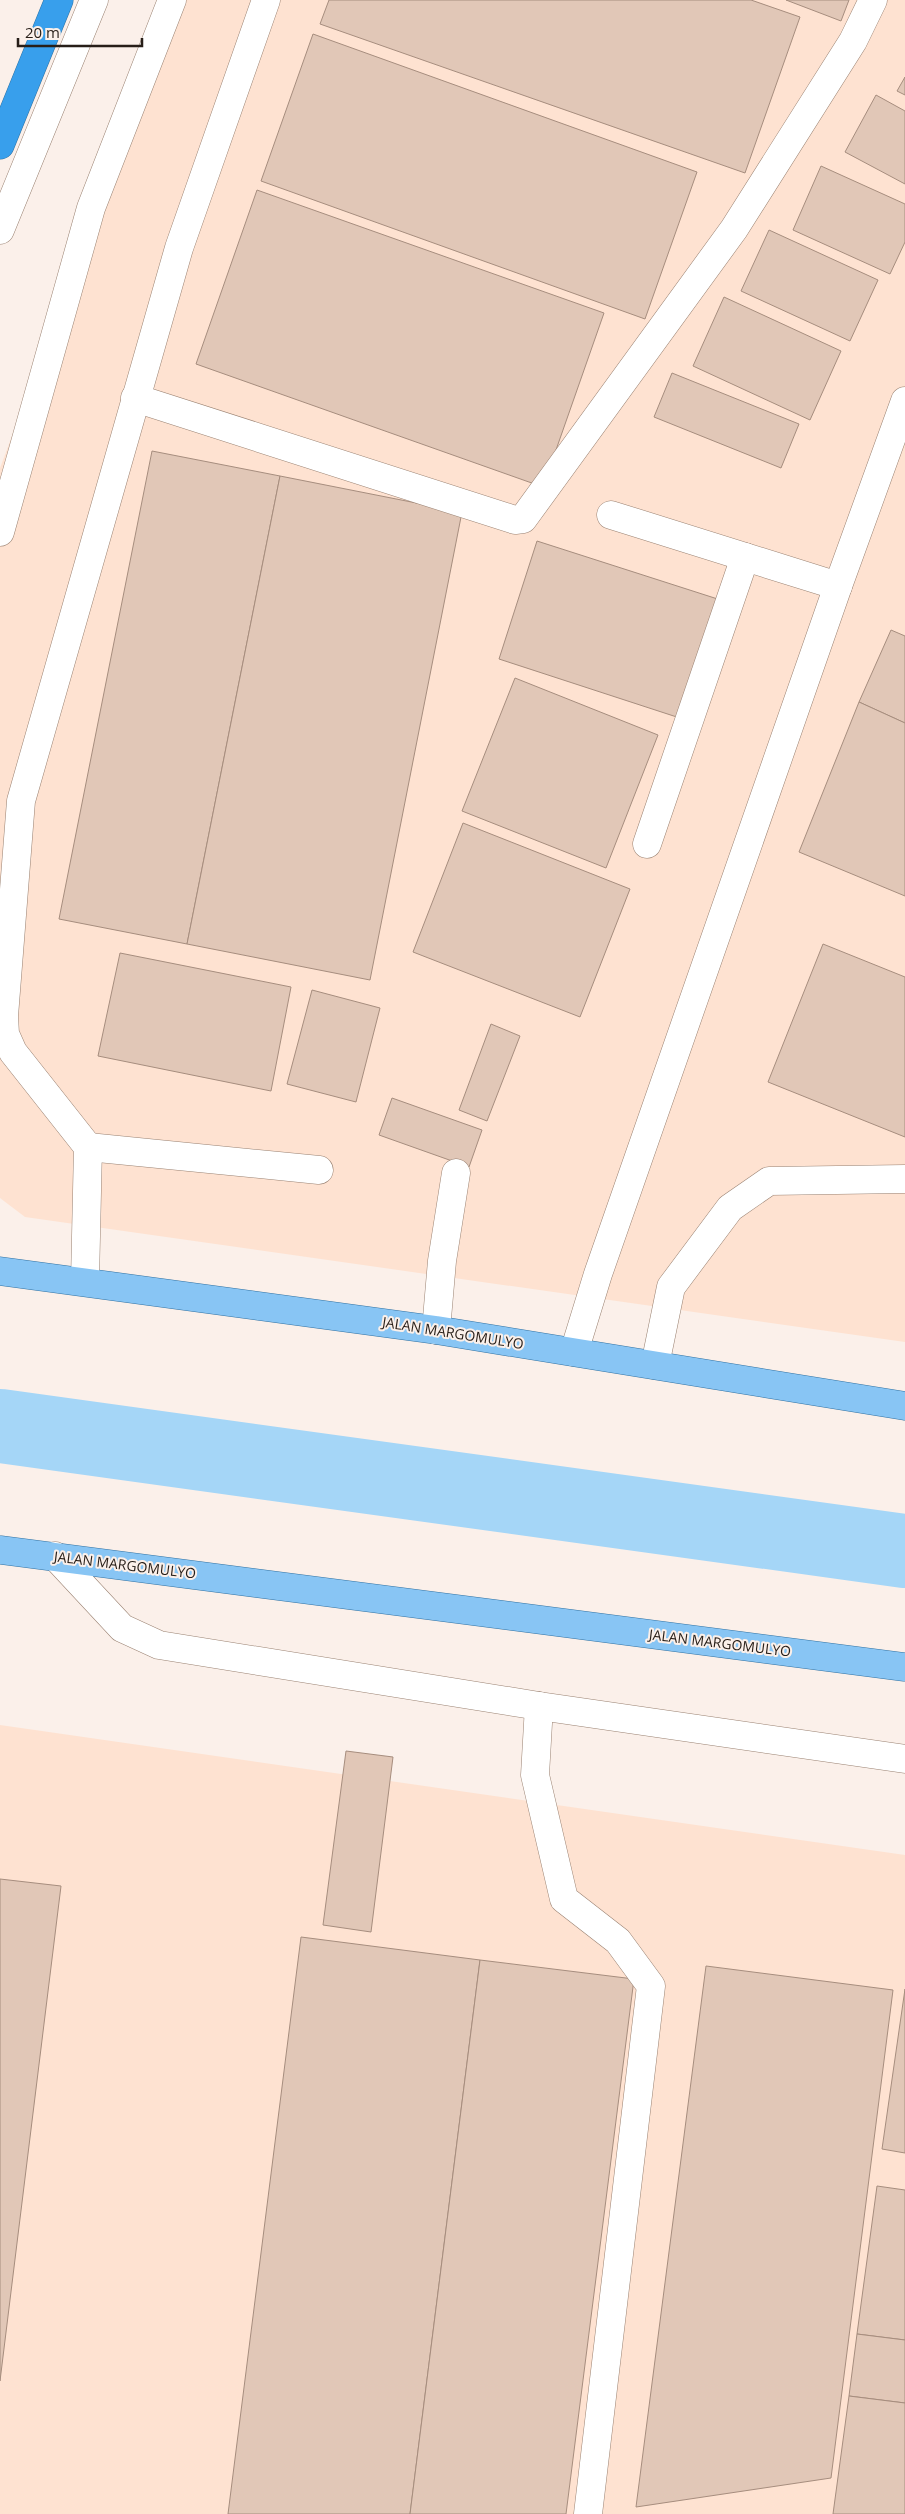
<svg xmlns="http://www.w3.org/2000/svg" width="905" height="2514" viewBox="0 0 905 2514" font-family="'Open Sans',sans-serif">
  <rect width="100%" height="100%" fill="#fbf0ea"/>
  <g fill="#fee2d1">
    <polygon points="176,0 905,0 905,1342 25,1217 0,1198 0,468"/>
    <polygon points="0,1725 905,1855 905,2514 0,2514"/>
  </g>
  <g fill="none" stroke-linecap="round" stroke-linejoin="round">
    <polyline stroke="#a5d6f7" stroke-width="74" points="0,1426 905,1551"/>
  </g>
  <g fill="#e1c7b7" stroke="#a68d7e">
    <polygon points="329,0 751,0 800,17 745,173 320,24"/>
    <polygon points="786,0 849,0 841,21"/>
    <polygon points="313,34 697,172 645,319 261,181"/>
    <polygon points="905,77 905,95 897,91"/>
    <polygon points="876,95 905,111 905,184 845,152"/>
    <polygon points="821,166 905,204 905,242 890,274 793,230"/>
    <polygon points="257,190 604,313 543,487 196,364"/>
    <polygon points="769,230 878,280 850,341 741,291"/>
    <polygon points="724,297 841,351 810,420 693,366"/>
    <polygon points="672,373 799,424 781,468 654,417"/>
    <polygon points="152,451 280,476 187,944 59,919"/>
    <polygon points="280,476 462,512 370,980 187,944"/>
    <polygon points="537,541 727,602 689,721 499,659"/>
    <polygon points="891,630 905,636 905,723 859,702"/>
    <polygon points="515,678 658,735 606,868 462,811"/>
    <polygon points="859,702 905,723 905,896 799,852"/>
    <polygon points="463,823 630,889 580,1017 413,952"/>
    <polygon points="823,944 905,977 905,1137 768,1082"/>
    <polygon points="120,953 291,987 271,1091 98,1056"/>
    <polygon points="312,990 380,1008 356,1102 287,1084"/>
    <polygon points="491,1024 520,1036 487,1121 459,1110"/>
    <polygon points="392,1098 482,1130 469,1167 379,1135"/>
    <polygon points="346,1751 393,1757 371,1932 323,1925"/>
    <polygon points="0,1879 61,1886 0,2381"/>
    <polygon points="301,1937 480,1960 410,2514 228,2514"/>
    <polygon points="480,1960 634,1979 566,2514 410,2514"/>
    <polygon points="706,1966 893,1990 831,2478 636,2507"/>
    <polygon points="905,1989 905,2153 882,2149"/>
    <polygon points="877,2186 905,2190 905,2340 857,2334"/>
    <polygon points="857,2334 905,2340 905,2403 849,2396"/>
    <polygon points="849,2396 905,2403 905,2514 833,2514"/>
  </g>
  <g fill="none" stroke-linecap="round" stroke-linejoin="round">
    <defs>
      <g id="minor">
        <polyline points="0,230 94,0"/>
        <polyline points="135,398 515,520 523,519 734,229 853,41 873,0"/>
        <polyline points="611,515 838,586"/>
        <polyline points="0,532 91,208 172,0"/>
        <polyline points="647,844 745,557"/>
        <polyline points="88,1147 319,1170"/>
        <polyline points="85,1281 88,1147 13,1052 5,1034 4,1016 21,801 179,248 266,0"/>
        <polyline points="436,1330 442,1261 456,1173"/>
        <polyline points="574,1352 598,1274 838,586 905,401"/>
        <polyline points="655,1365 671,1287 730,1208 769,1181 905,1179"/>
        <polyline points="55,1556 122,1628 159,1645 539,1706 905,1759"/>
        <polyline points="539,1706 535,1775 564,1899 618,1941 651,1986 588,2514"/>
      </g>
      <g id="major">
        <polyline points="0,1271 436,1330 905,1406"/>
        <polyline points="0,1550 905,1667"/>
      </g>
      <polyline id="highway" points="0,145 59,0"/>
    </defs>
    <use href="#minor" stroke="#9a8272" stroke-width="29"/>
    <use href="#major" stroke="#3272a2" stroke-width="29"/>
    <use href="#highway" stroke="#3272a2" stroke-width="29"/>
    <use href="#minor" stroke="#fff" stroke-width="28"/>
    <use href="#major" stroke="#88c5f4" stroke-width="28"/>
    <use href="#highway" stroke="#389fec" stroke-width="28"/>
  </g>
  <g text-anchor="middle" stroke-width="4" stroke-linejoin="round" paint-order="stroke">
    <g font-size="14" fill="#271e18" stroke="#fbf0ea">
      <text transform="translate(453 1333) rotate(9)" y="5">JALAN MARGOMULYO</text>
      <text transform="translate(125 1565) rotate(7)" y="5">JALAN MARGOMULYO</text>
      <text transform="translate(720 1643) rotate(7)" y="5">JALAN MARGOMULYO</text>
    </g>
  </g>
  <path d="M18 38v8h124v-8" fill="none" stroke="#271e18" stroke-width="2.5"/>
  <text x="25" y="38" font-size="15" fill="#271e18" stroke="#fbf0ea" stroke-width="4" paint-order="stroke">20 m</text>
</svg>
